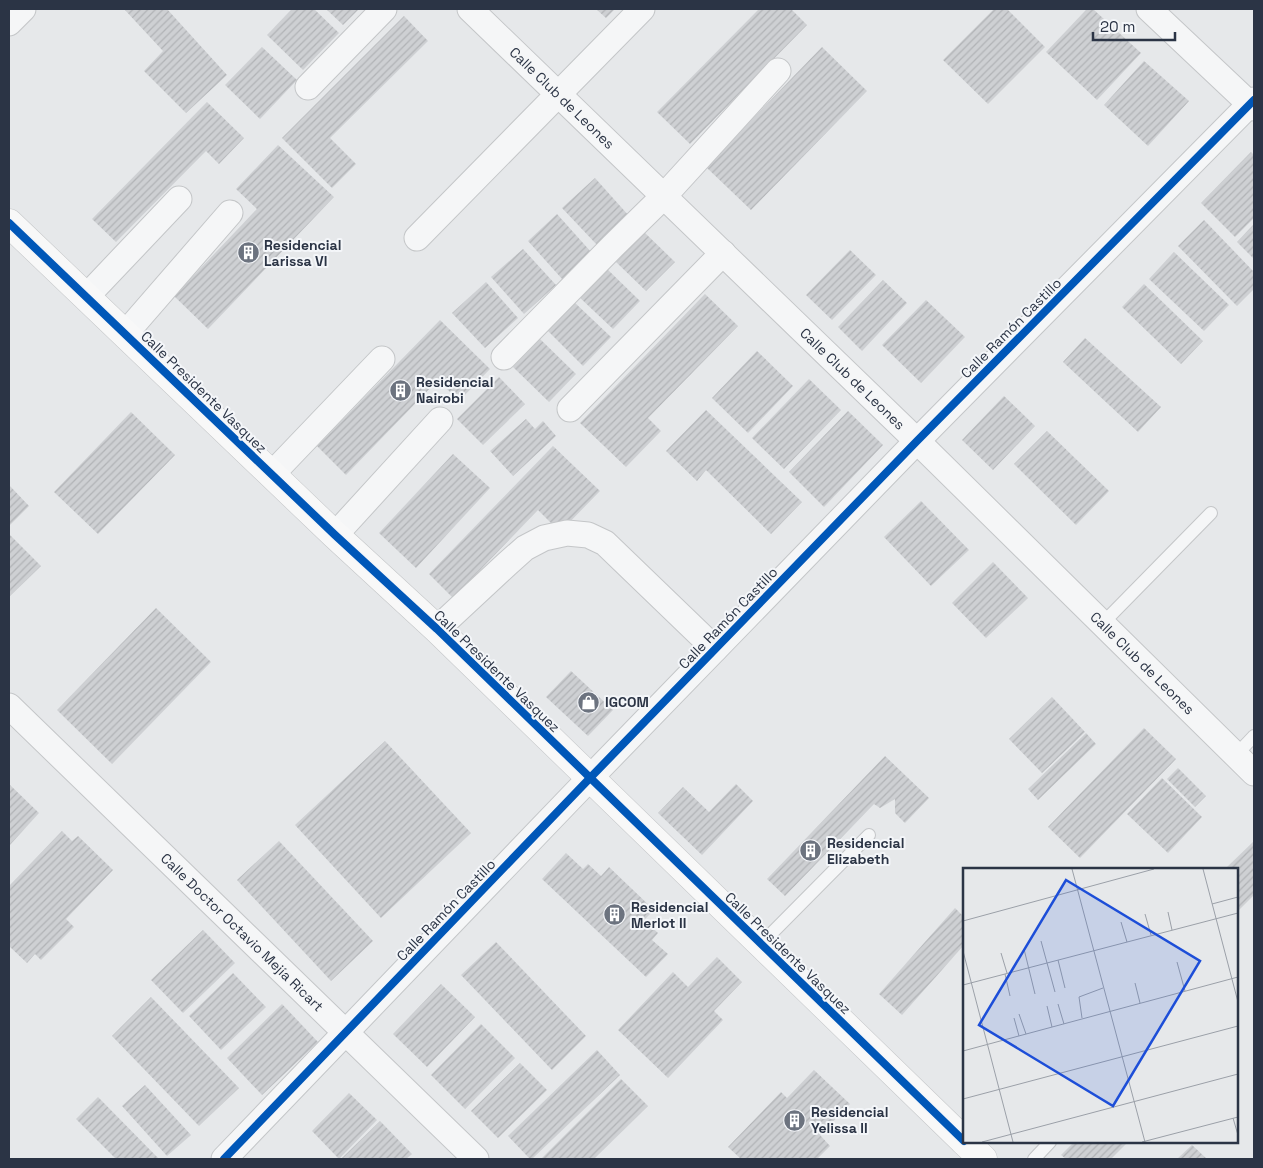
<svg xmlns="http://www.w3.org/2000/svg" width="1263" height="1168" viewBox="0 0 1263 1168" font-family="'Space Grotesk',sans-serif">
  <defs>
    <pattern id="building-hatch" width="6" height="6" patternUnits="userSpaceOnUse" patternTransform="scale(1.25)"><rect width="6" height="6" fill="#ced0d3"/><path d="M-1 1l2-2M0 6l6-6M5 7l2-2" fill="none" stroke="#b1b3b6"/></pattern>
  </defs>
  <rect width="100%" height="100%" fill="#e6e8ea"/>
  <g fill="url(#building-hatch)">
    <polygon points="124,9 167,9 227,75 186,113 144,71 163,51"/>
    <polygon points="292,9 314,9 339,33 303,70 267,35"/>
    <polygon points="326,9 359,9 343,25"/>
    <polygon points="596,9 615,9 606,18"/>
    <polygon points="759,9 791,9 807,25 690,144 657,112"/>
    <polygon points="994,9 1007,9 1045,47 988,104 943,60"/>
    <polygon points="1087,9 1093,9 1141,53 1097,100 1046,52"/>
    <polygon points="404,16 428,41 330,138 356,164 332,188 282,138"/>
    <polygon points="262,47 297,80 260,119 225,85"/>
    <polygon points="822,47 867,91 751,210 706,167"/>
    <polygon points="1144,61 1189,101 1148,146 1104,105"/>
    <polygon points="207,102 244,138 219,164 206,151 116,242 92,219"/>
    <polygon points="278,145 334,197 208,329 174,296 257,209 236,189"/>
    <polygon points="1251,152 1254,155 1254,218 1235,237 1201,203"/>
    <polygon points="595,178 630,217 598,246 562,208"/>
    <polygon points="557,214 592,253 563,280 528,241"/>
    <polygon points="1204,220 1254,272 1254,289 1237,306 1178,246"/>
    <polygon points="1254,224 1254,259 1237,242"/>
    <polygon points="644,232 675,262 646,291 616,262"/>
    <polygon points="523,249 556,285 524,314 491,277"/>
    <polygon points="850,250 876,275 832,320 806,295"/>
    <polygon points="1174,252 1229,305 1204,331 1149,279"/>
    <polygon points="604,266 640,301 613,329 577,295"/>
    <polygon points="883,280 907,303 862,351 838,327"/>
    <polygon points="486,282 518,318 485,348 452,313"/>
    <polygon points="1144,284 1203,341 1181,364 1122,307"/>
    <polygon points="705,294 738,326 648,418 661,431 626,467 580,423"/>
    <polygon points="926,300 965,337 921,383 882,345"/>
    <polygon points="573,301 611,337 583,366 546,329"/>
    <polygon points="440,320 490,369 459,401 438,380 346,475 317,446"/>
    <polygon points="1085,338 1161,407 1138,432 1063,362"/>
    <polygon points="540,339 576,374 549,402 513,367"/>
    <polygon points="757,351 793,386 748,433 712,398"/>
    <polygon points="499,377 525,404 483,445 457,419"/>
    <polygon points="809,379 841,410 784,469 752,438"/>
    <polygon points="1004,396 1035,426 993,470 962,440"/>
    <polygon points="706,410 802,502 771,534 706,470 697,481 666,451"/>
    <polygon points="848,411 883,445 824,507 789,472"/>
    <polygon points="131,412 175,455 98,534 54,492"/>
    <polygon points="526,419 535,429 543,421 556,436 513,476 490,451"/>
    <polygon points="1047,431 1109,491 1076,525 1014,464"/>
    <polygon points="553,446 600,491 560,532 538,510 453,598 429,574"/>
    <polygon points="453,454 490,488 416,568 379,533"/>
    <polygon points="9,485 29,506 9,526"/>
    <polygon points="921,501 969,550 931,586 884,537"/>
    <polygon points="10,535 41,566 9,597 9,536"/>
    <polygon points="993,562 1028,598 986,638 952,603"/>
    <polygon points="156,608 211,662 112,764 57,710"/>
    <polygon points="571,671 613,710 588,736 546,697"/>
    <polygon points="1052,697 1085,732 1042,773 1009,739"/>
    <polygon points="1144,728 1176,759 1080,858 1048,827"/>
    <polygon points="1086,733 1096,744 1038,800 1028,789"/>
    <polygon points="385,741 471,833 381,918 295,825"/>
    <polygon points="885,756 929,798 905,823 895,813 895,799 880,808 874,804 785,896 767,879"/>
    <polygon points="1178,768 1206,796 1195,807 1167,779"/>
    <polygon points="1162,778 1202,817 1168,853 1127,814"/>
    <polygon points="9,784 39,813 9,846"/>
    <polygon points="736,784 753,801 702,855 658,813 683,787 709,812"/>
    <polygon points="62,831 72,841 78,836 113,870 66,919 74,927 41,960 35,954 27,963 9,946 9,886"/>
    <polygon points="279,841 373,941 331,981 237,880"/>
    <polygon points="1254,841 1254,895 1237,912 1237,869 1225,869"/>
    <polygon points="566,853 583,869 588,864 601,876 609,867 654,910 644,920 658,933 652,940 668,954 646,977 542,879"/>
    <polygon points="955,908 964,917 964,945 902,1015 879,994"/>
    <polygon points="203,930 235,963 183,1013 151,980"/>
    <polygon points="496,942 586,1036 552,1070 461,975"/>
    <polygon points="717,957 742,982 714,1011 723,1020 668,1078 618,1030 673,972 688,987"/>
    <polygon points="233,973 266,1007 221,1050 189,1016"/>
    <polygon points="441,984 475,1017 427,1067 393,1034"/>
    <polygon points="151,997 239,1088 199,1126 112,1036"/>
    <polygon points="282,1004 318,1042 262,1095 227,1058"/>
    <polygon points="481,1024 515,1058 465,1109 431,1075"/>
    <polygon points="597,1050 620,1075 532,1159 530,1159 508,1136"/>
    <polygon points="520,1063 547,1090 498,1138 471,1111"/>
    <polygon points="814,1070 850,1104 820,1135 830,1146 817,1159 741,1159 728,1147 781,1092 787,1098"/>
    <polygon points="621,1079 648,1106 594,1159 541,1159"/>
    <polygon points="145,1085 191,1135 167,1156 122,1106"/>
    <polygon points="349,1093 377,1120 339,1159 312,1131"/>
    <polygon points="98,1097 159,1159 116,1159 76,1119"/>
    <polygon points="380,1121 412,1154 406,1159 341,1159"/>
    <polygon points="1074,1142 1128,1142 1111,1159 1066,1159 1061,1155"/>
    <polygon points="1192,1145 1207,1159 1177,1159"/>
  </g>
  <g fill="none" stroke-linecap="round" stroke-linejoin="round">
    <defs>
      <g id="lane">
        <polyline points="1103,623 1211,513"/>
        <polyline points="1236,755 1254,736"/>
        <polyline points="761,944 869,835"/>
        <polyline points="1034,1159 1050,1142"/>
      </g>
      <g id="street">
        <path id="s1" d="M470,9L917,441L1254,773"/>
        <polyline points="1149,9 1254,108"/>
        <polyline points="9,23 23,9"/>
        <polyline points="308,87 384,9"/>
        <polyline points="417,238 642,9"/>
        <polyline points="86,297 179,199"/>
        <polyline points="125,334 230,213"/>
        <polyline points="504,357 613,246 664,196 778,71"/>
        <polyline points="570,409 723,253"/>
        <polyline points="272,474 382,359"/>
        <polyline points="335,535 440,420"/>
        <polyline points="437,629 507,564 525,548 544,538 567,533 588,535 605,543 715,649"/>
        <path id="s2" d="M9,706L476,1159"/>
        <polyline points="224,1159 590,778 917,441 1254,100"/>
      </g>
      <g id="secondary">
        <polyline points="9,223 335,535 437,629 964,1141"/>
        <polyline points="965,1142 983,1159"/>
      </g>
    </defs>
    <use href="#lane" stroke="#c4c6c8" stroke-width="14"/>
    <use href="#street" stroke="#c4c6c8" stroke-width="27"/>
    <use href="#secondary" stroke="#c4c6c8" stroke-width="29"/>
    <use href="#lane" stroke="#f5f6f7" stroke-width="12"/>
    <use href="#street" stroke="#f5f6f7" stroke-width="25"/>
    <use href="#secondary" stroke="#f8f8f8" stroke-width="28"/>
    <defs>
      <g id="cycleway">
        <polyline points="9,223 335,535 437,629 964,1141"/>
        <polyline points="224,1159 590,778 917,441 1254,100"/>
      </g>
    </defs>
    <use href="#cycleway" stroke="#f4f6f9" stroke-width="11"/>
    <use href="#cycleway" stroke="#0057b8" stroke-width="8"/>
  </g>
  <defs>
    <symbol id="building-disc" viewBox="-11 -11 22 22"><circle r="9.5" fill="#6c737f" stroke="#f4f6f9"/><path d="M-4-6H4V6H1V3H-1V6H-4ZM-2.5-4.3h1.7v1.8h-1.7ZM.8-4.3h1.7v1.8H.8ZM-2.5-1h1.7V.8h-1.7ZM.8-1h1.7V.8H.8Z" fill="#fff"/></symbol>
    <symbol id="shop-disc" viewBox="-11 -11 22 22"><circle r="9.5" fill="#6c737f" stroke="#f4f6f9"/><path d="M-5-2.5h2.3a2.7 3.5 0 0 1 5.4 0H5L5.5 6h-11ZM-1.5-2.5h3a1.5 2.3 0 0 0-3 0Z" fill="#fff"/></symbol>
  </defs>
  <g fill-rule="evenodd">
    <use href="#building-disc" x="236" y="240" width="25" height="25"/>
    <use href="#building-disc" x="388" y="378" width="25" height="25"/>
    <use href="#shop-disc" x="576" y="690" width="25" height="25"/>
    <use href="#building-disc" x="798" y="838" width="25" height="25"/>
    <use href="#building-disc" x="602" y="902" width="25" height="25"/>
    <use href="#building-disc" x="782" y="1108" width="25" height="25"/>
  </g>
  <g text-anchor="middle" stroke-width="4" stroke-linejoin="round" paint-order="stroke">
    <g font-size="14" fill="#2b3445" stroke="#f4f6f9">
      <text dy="5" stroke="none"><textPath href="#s1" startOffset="128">Calle Club de Leones</textPath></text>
      <text transform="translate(1011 328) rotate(-45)" y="5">Calle Ramón Castillo</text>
      <text dy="5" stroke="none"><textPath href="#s1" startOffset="532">Calle Club de Leones</textPath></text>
      <text transform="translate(204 392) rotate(44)" y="5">Calle Presidente Vasquez</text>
      <text transform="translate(728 618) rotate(-46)" y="5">Calle Ramón Castillo</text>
      <text dy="5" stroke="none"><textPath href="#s1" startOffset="938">Calle Club de Leones</textPath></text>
      <text transform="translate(497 671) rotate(44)" y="5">Calle Presidente Vasquez</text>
      <text transform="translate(446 910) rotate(-46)" y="5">Calle Ramón Castillo</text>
      <text dy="5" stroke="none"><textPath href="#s2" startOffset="325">Calle Doctor Octavio Mejía Ricart</textPath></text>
      <text transform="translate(788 953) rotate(44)" y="5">Calle Presidente Vasquez</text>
    </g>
    <g font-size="14" font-weight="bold" fill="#2b3445" stroke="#f4f6f9" text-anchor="start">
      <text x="264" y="250">Residencial<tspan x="264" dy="16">Larissa VI</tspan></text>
      <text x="416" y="387">Residencial<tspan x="416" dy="16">Nairobi</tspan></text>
      <text x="605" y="707">IGCOM</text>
      <text x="827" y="848">Residencial<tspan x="827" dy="16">Elizabeth</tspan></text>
      <text x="631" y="912">Residencial<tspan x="631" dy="16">Merlot II</tspan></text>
      <text x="811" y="1117">Residencial<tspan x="811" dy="16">Yelissa II</tspan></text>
    </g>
  </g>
  <g transform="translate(963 868)">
    <rect width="275" height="275" fill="#e6e8ea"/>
    <path fill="none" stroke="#9ba0a8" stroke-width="1" d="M109,1L182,274M240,1L275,134M249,36L275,29M205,44L209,62M182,46L188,67M0,53L191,1M158,54L164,74M78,73L92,124M61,81L72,126M0,83L50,274M38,85L44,105M95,92L102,120M214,94L222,123M42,106L47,128M172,115L177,135M0,117L275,45M95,136L101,156M84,138L89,159M56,146L63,166M51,150L56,168M119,150L116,129L140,120M0,183L275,109M0,231L275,158M270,250L275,267M19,274L275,206M179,274L275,249"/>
    <path fill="#1d4ed8" fill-opacity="0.15" stroke="#1d4ed8" stroke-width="2.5" d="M103,12L237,93L150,238L16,157Z"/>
    <rect width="275" height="275" fill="none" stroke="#2b3445" stroke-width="2.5"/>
  </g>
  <rect width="1263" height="1168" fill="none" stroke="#2b3445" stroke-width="20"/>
  <path d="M1093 32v8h82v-8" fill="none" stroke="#2b3445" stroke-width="2.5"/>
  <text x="1100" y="32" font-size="15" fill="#2b3445" stroke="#f4f6f9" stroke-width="4" paint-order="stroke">20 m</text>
</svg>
